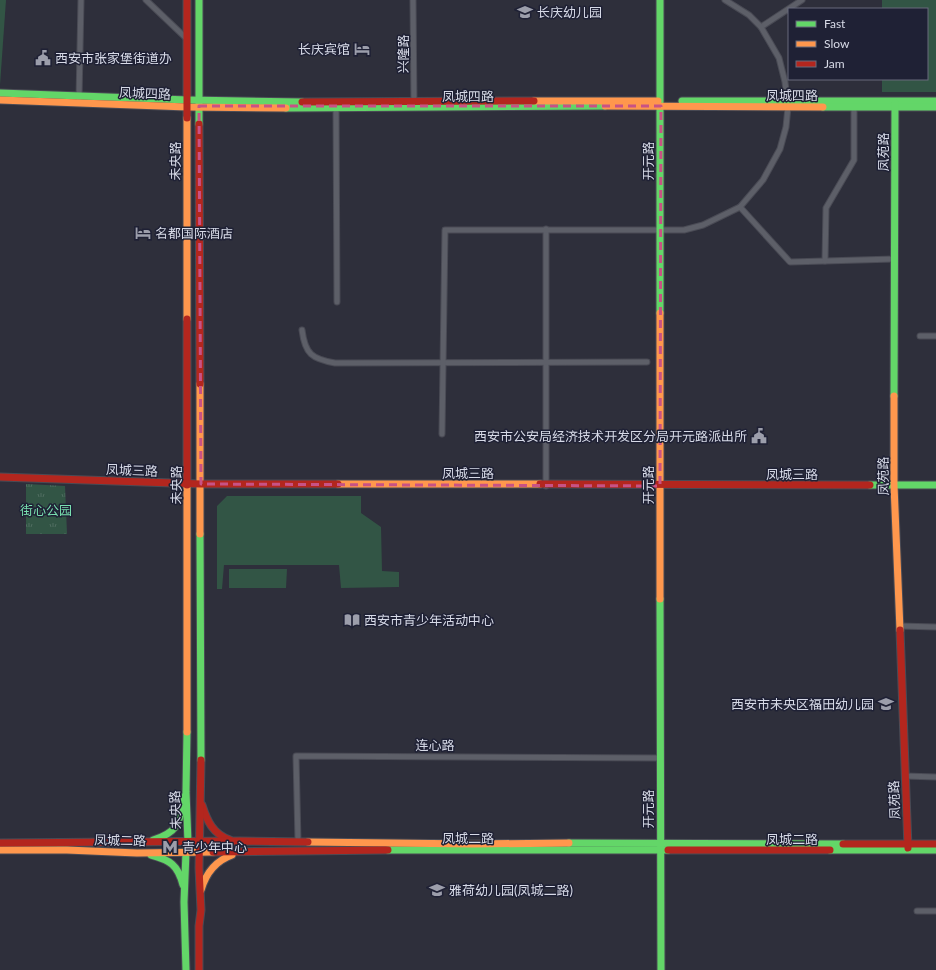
<svg xmlns="http://www.w3.org/2000/svg" width="936" height="970" viewBox="0 0 936 970" font-family="Lato,'Noto Sans SC',sans-serif">
  <defs>
    <pattern id="park-tufts" width="24" height="20" patternUnits="userSpaceOnUse"><rect width="24" height="20" fill="#325545"/><path d="M3 7l-1-3M5 7V3M7 7l1-3M15 17l-1-3M17 17v-4M19 17l1-3" fill="none" stroke="#4f6d60"/></pattern>
  </defs>
  <rect width="100%" height="100%" fill="#2e2f3b"/>
  <g fill="#325545">
    <polygon points="0,0 6,0 0,85"/>
    <polygon points="882,0 936,0 936,92 882,92 882,79 927,79 927,9 882,9"/>
    <polygon points="227,496 361,496 361,513 381,527 382,571 399,572 399,587 341,588 339,565 224,565 222,589 217,589 217,506"/>
    <polygon points="229,569 287,569 286,588 229,588"/>
  </g>
  <polygon fill="url(#park-tufts)" points="26,484 65,486 67,534 26,534"/>
  <g fill="none" stroke-linecap="round" stroke-linejoin="round">
    <defs>
      <g id="street">
        <polyline points="146,0 187,39"/>
        <polyline points="413,0 414,105"/>
        <polyline points="725,0 749,15 761,27 802,0"/>
        <polyline points="79,99 81,0"/>
        <polyline points="336,105 337,302"/>
        <polyline points="740,207 790,262 894,259"/>
        <polyline points="546,229 546,486"/>
        <polyline points="825,261 826,208 854,160 854,107"/>
        <path d="M302,330C305,354 312,359 335,363L647,362"/>
        <polyline points="920,336 936,336"/>
        <polyline points="442,434 445,230 684,230 703,225 740,207 763,180 780,149 786,127 788,107 785,82 779,58 761,27"/>
        <polyline points="900,626 936,627"/>
        <polyline points="905,776 936,777"/>
        <polyline points="298,841 296,756 660,758"/>
        <polyline points="917,911 936,911"/>
      </g>
      <g id="fast">
        <polyline points="199,0 199,124"/>
        <polyline points="660,0 660,313"/>
        <polyline points="0,93 188,100 302,102"/>
        <polyline points="682,101 936,101"/>
        <polyline points="823,107 936,107"/>
        <polyline points="286,108 605,106"/>
        <polyline points="894,396 895,103"/>
        <polyline points="870,485 936,485"/>
        <polyline points="200,534 201,760"/>
        <polyline points="660,599 661,970"/>
        <path d="M153,840C180,832 179,821 185,796"/>
        <polyline points="569,843 843,844"/>
        <polyline points="388,850 668,850"/>
        <polyline points="830,850 936,850"/>
        <path d="M151,855C170,860 178,865 183,885"/>
        <polyline points="186,970 184,902 186,852 188,842 186,792 187,732"/>
      </g>
      <g id="slow">
        <polyline points="0,100 187,107 286,108"/>
        <polyline points="534,101 658,101"/>
        <polyline points="605,106 823,107"/>
        <polyline points="187,118 187,319"/>
        <polyline points="660,313 660,599"/>
        <polyline points="894,396 894,485 900,630"/>
        <polyline points="338,484 540,484"/>
        <polyline points="200,534 200,384"/>
        <polyline points="187,732 187,485"/>
        <polyline points="308,842 473,844 569,843"/>
        <polyline points="0,850 67,850 137,853 213,852"/>
        <path d="M201,890C206,873 215,861 232,855"/>
      </g>
      <g id="jam">
        <polyline points="187,0 187,118"/>
        <polyline points="302,102 534,101"/>
        <polyline points="199,124 200,384"/>
        <polyline points="187,319 187,485"/>
        <polyline points="0,477 201,484 338,484"/>
        <polyline points="540,484 870,485"/>
        <polyline points="900,630 908,848"/>
        <path d="M202,805C207,821 213,834 230,840"/>
        <polyline points="0,843 240,841 308,842"/>
        <polyline points="843,844 936,844"/>
        <polyline points="668,850 830,850"/>
        <polyline points="213,852 388,850"/>
        <polyline points="199,970 199,926 201,910 199,868 201,760"/>
      </g>
    </defs>
    <use href="#street" stroke="#4a4b55" stroke-width="7"/>
    <use href="#fast" stroke="#4a4b55" stroke-width="9"/>
    <use href="#slow" stroke="#4a4b55" stroke-width="9"/>
    <use href="#jam" stroke="#4a4b55" stroke-width="9"/>
    <use href="#street" stroke="#5d5f68" stroke-width="5"/>
    <use href="#fast" stroke="#63d668" stroke-width="7"/>
    <use href="#slow" stroke="#ff974d" stroke-width="7"/>
    <use href="#jam" stroke="#b3261e" stroke-width="7"/>
  </g>
  <path fill="none" stroke="#c85285" stroke-width="3" stroke-dasharray="8 5" stroke-linejoin="round" d="M199,106H661L660,486L201,484Z"/>
  <defs>
    <symbol id="school-bare" viewBox="-9 -9 18 18"><path d="M0-5L7-2L0 1L-7-2ZM-4 1L0 2.5L4 1V4Q0 6-4 4Z" fill="#9c9eab" stroke="#1f2135" stroke-width="2.5" paint-order="stroke"/></symbol>
    <symbol id="hotel-bare" viewBox="-9 -9 18 18"><path d="M-6-4.5h1.5V1H6V5H4.5V3h-9V5H-6ZM-4 0a1.8 1.8 0 1 1 3.6 0ZM.5 0V-2.5h3Q6-2.5 6 0Z" fill="#9c9eab" stroke="#1f2135" stroke-width="2.5" paint-order="stroke"/></symbol>
    <symbol id="civic-bare" viewBox="-9 -9 18 18"><path d="M-.6-6.5H3V-4.5H.6V-3L4-1V1h2V6H-6V1h2V-1L-.6-3ZM-1.2 2.5V6h2.4V2.5Z" fill="#9c9eab" stroke="#1f2135" stroke-width="2.5" paint-order="stroke"/></symbol>
    <symbol id="library-bare" viewBox="-9 -9 18 18"><path d="M-6-4Q-3-5.5-.7-3.5V5Q-3 3-6 4ZM6-4Q3-5.5 .7-3.5V5Q3 3 6 4Z" fill="#9c9eab" stroke="#1f2135" stroke-width="2.5" paint-order="stroke"/></symbol>
    <symbol id="metro-bare" viewBox="-9 -9 18 18"><path d="M-5.5 5V-5H-3L0 0L3-5H5.5V5H3V-.5L0 4L-3-.5V5Z" fill="#9c9eab" stroke="#1f2135" stroke-width="2.5" paint-order="stroke"/></symbol>
  </defs>
  <g fill-rule="evenodd">
    <use href="#school-bare" x="514" y="1" width="22" height="22"/>
    <use href="#hotel-bare" x="351" y="38" width="22" height="22"/>
    <use href="#civic-bare" x="32" y="47" width="22" height="22"/>
    <use href="#hotel-bare" x="132" y="222" width="22" height="22"/>
    <use href="#civic-bare" x="748" y="425" width="22" height="22"/>
    <use href="#library-bare" x="341" y="609" width="22" height="22"/>
    <use href="#school-bare" x="875" y="693" width="22" height="22"/>
    <use href="#metro-bare" x="159" y="836" width="22" height="22"/>
    <use href="#school-bare" x="426" y="879" width="22" height="22"/>
  </g>
  <g text-anchor="middle" stroke-width="3" stroke-linejoin="round" paint-order="stroke">
    <g font-size="13" fill="#d7dae7" stroke="#1f2135" text-anchor="start">
      <text x="537" y="17">长庆幼儿园</text>
      <text x="350" y="54" text-anchor="end">长庆宾馆</text>
      <text x="55" y="63">西安市张家堡街道办</text>
      <text x="155" y="238">名都国际酒店</text>
      <text x="747" y="441" text-anchor="end">西安市公安局经济技术开发区分局开元路派出所</text>
      <text x="364" y="625">西安市青少年活动中心</text>
      <text x="874" y="709" text-anchor="end">西安市未央区福田幼儿园</text>
      <text x="182" y="852">青少年中心</text>
      <text x="449" y="895">雅荷幼儿园(凤城二路)</text>
    </g>
    <g font-size="13" fill="#d7dae7" stroke="#1f2135">
      <text transform="translate(403 54) rotate(-90)" y="5">兴隆路</text>
      <text transform="translate(145 93) rotate(2)" y="5">凤城四路</text>
      <text x="792" y="100">凤城四路</text>
      <text x="468" y="101">凤城四路</text>
      <text transform="translate(883 152) rotate(-90)" y="5">凤苑路</text>
      <text transform="translate(175 161) rotate(-90)" y="5">未央路</text>
      <text transform="translate(648 161) rotate(-90)" y="5">开元路</text>
      <text transform="translate(132 470) rotate(2)" y="5">凤城三路</text>
      <text x="468" y="478">凤城三路</text>
      <text x="792" y="479">凤城三路</text>
      <text transform="translate(883 476) rotate(-91)" y="5">凤苑路</text>
      <text transform="translate(176 485) rotate(-90)" y="5">未央路</text>
      <text transform="translate(648 485) rotate(-90)" y="5">开元路</text>
      <text x="435" y="750">连心路</text>
      <text transform="translate(894 800) rotate(-92)" y="5">凤苑路</text>
      <text transform="translate(648 809) rotate(-90)" y="5">开元路</text>
      <text transform="translate(175 810) rotate(-92)" y="5">未央路</text>
      <text x="468" y="843">凤城二路</text>
      <text x="792" y="844">凤城二路</text>
      <text transform="translate(120 840) rotate(1)" y="5">凤城二路</text>
    </g>
    <g font-size="13" fill="#79dfaf" stroke="#1f2135">
      <text x="46" y="515">街心公园</text>
    </g>
  </g>
  <rect x="788" y="8" width="140" height="72" fill="#1f2135" stroke="#696b7c"/>
  <rect x="796" y="21" width="20" height="6" fill="#63d668" stroke="#696b7c"/>
  <text x="824" y="28" font-size="12" fill="#d7dae7">Fast</text>
  <rect x="796" y="41" width="20" height="6" fill="#ff974d" stroke="#696b7c"/>
  <text x="824" y="48" font-size="12" fill="#d7dae7">Slow</text>
  <rect x="796" y="61" width="20" height="6" fill="#b3261e" stroke="#696b7c"/>
  <text x="824" y="68" font-size="12" fill="#d7dae7">Jam</text>
</svg>
